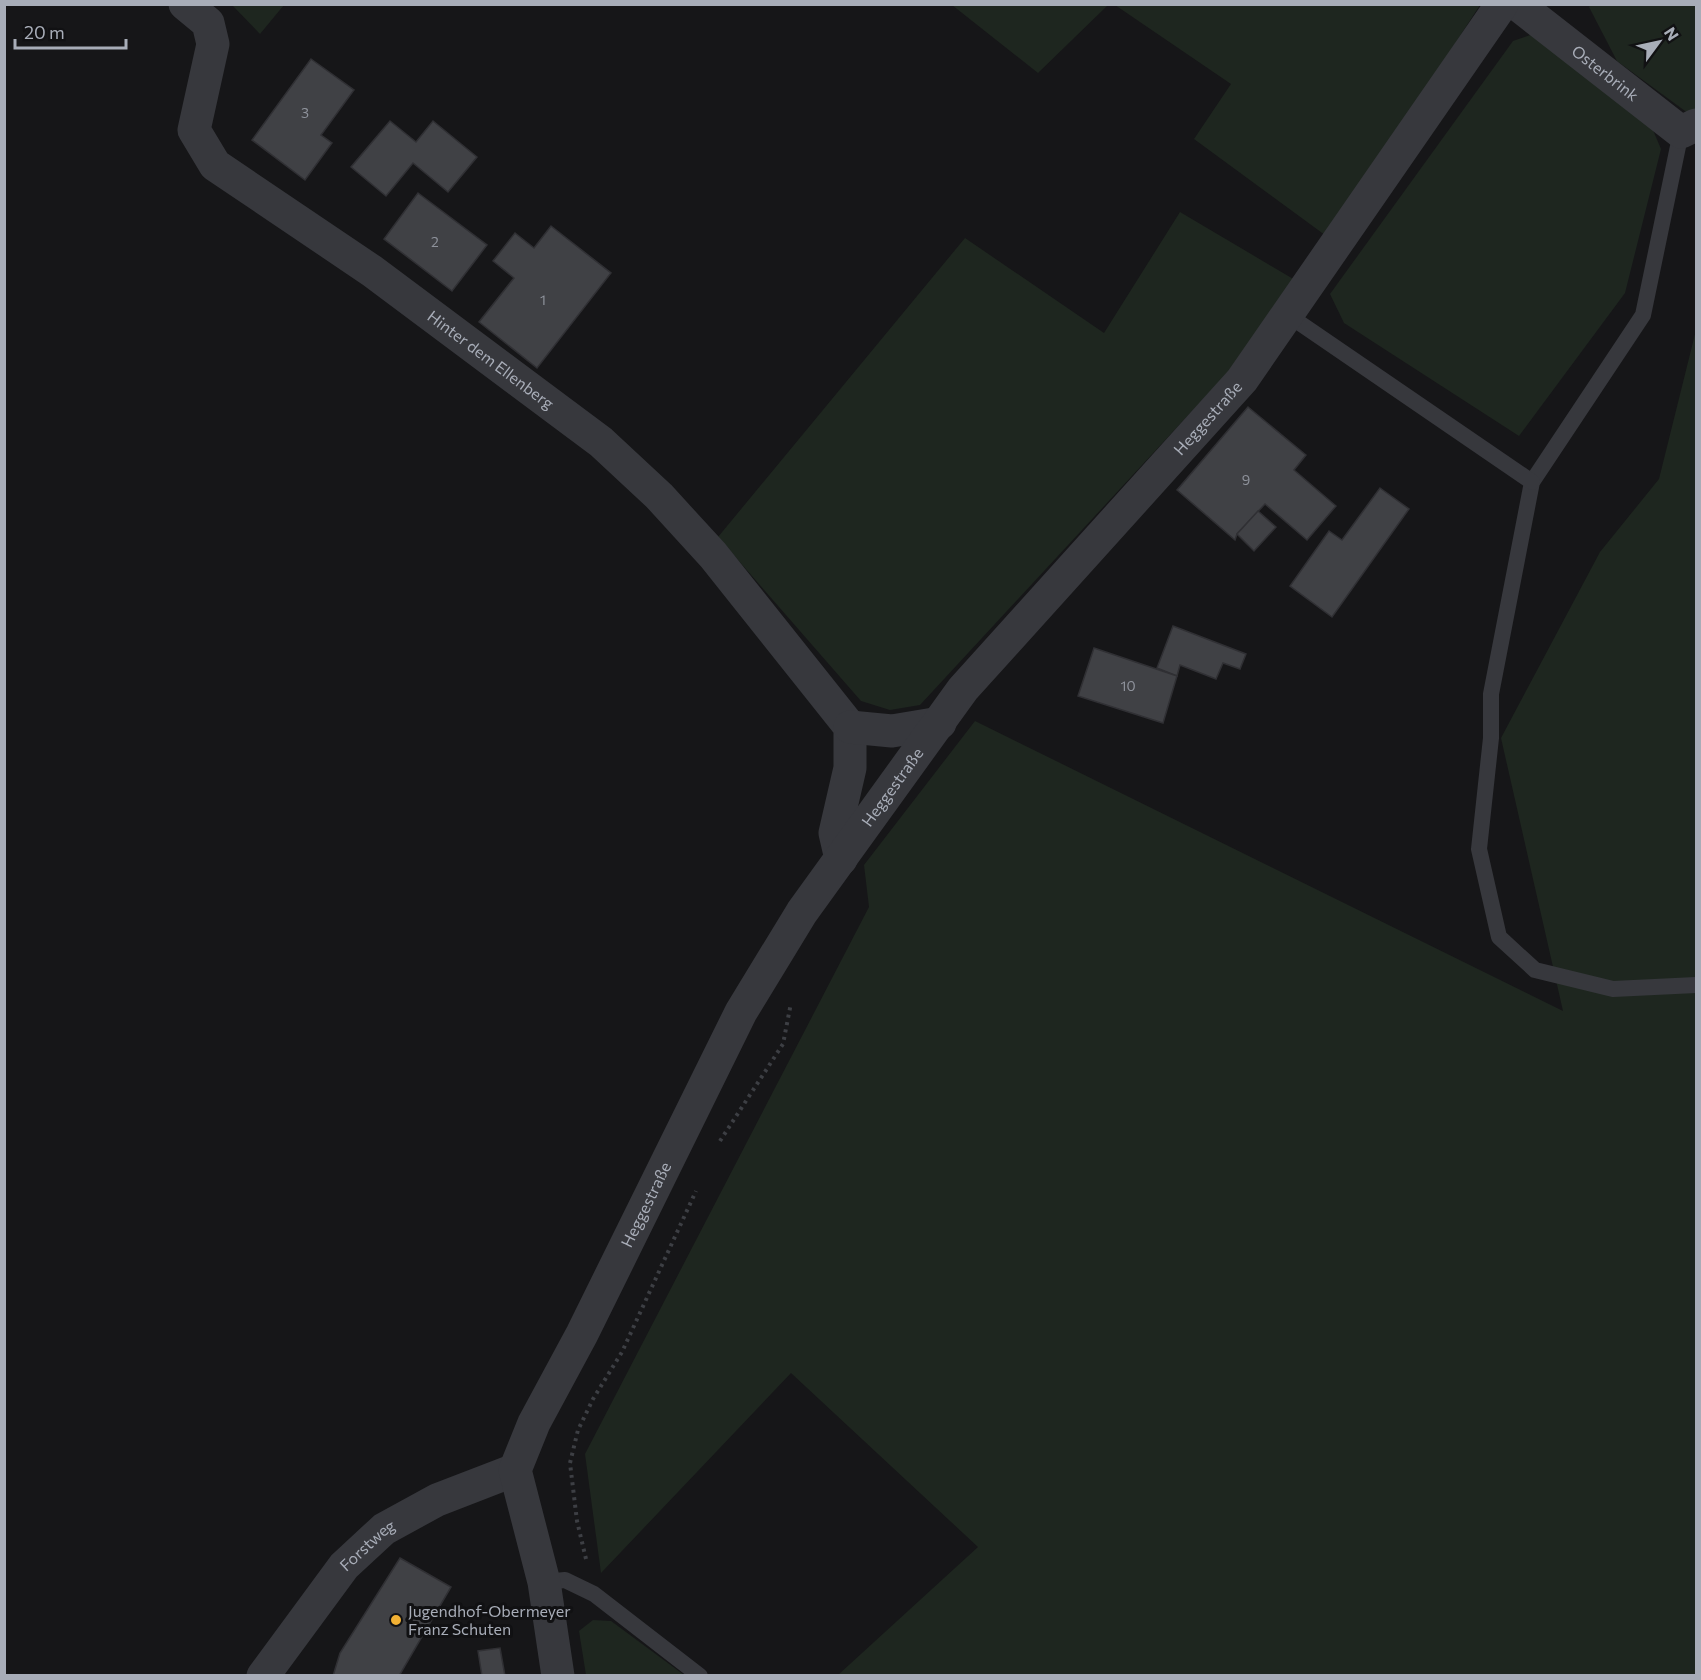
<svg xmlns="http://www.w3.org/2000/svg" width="1701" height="1680" viewBox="0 0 1701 1680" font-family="Commissioner,sans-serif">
  <rect width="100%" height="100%" fill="#161618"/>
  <g fill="#1e261f">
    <polygon points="1592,4 1696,5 1696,119 1617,61 1589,7"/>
    <polygon points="232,5 284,5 260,34"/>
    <polygon points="952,5 1108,5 1038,73"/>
    <polygon points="1115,5 1480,5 1329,238 1194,139 1231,84"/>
    <polygon points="1533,34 1650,123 1661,149 1625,293 1519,436 1344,323 1330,294 1513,41"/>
    <polygon points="1180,212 1295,280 1230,370 920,705 890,710 861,701 718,537 965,238 1104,333"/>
    <polygon points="1696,330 1696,1675 838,1675 978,1547 791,1373 601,1573 585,1454 869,907 864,865 975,721 1563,1011 1501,738 1600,552 1659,479"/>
    <polygon points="593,1620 611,1621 684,1675 586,1675 579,1631"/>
  </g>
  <g fill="#404145" stroke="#303034" stroke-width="1.5">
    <polygon points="311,59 354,90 321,135 332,143 305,180 252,140"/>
    <polygon points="390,121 416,142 433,121 477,157 448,192 413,163 386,196 351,167"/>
    <polygon points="418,193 487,245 452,291 384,239"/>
    <polygon points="551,226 611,273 537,368 479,322 514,278 493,261 515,233 534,248"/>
    <polygon points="1248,407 1306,455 1294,470 1336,506 1307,540 1265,504 1237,534 1235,540 1177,490"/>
    <polygon points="1380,488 1409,509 1332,617 1290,586 1329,531 1342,540"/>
    <polygon points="1258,511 1276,527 1254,551 1237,534"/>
    <polygon points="1173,626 1246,654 1240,669 1223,663 1216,679 1180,665 1177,676 1157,668"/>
    <polygon points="1094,648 1177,676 1163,723 1078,696"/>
    <polygon points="400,1558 451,1587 399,1676 333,1676 340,1653"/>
    <polygon points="500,1648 505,1676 482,1676 478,1651"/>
  </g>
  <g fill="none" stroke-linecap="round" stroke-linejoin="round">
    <g stroke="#3d3f44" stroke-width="4" stroke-dasharray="3 4.5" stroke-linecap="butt">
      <polyline points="720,1141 783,1044 791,1003"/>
      <polyline points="586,1559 577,1521 570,1463 578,1430 593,1399 622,1352 696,1191"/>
    </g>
    <g stroke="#37383d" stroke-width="16">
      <polyline points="1681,132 1643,315 1532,482 1491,694 1491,738 1479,849 1499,937 1535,970 1613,989 1696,985"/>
      <polyline points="1288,315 1532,482"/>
      <polyline points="544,1582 565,1580 594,1594 700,1676"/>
    </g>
    <g stroke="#37383d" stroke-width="33">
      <path id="s1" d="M185,4L208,23L213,44L194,130L215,165L372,271L601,442L659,496L713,555L850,727V768L835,833L841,859"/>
      <path id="s2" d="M1517,4L1681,132L1696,125"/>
      <polyline points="850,727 892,731 940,723"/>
      <path id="s3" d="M263,1676L344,1566L384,1529L437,1500L515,1470"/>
      <path id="s4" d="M558,1676L544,1582L515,1470L534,1423L582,1334L741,1012L802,912L963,689L1242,380L1502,4"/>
    </g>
  </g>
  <circle fill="#f2b134" stroke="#111113" stroke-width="2" cx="396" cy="1620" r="6"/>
  <g text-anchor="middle" stroke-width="6" stroke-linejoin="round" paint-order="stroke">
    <g font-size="14" fill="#8e929b">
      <text x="305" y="118">3</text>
      <text x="435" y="247">2</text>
      <text x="543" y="305">1</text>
      <text x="1246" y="485">9</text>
      <text x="1128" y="691">10</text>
    </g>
    <g font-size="16" fill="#a8adb8" stroke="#111113">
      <text dy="6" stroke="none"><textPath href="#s2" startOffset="112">Osterbrink</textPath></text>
      <text dy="6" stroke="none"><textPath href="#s1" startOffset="518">Hinter dem Ellenberg</textPath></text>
      <text dy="6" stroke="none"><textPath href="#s4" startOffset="1479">Heggestraße</textPath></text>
      <text dy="6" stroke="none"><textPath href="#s4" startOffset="993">Heggestraße</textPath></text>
      <text dy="6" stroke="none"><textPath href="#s4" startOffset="507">Heggestraße</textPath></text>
      <text dy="6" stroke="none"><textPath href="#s3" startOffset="168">Forstweg</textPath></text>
    </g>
    <g font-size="16" fill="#a8adb8" stroke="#111113" text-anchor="start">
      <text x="408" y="1617">Jugendhof-Obermeyer<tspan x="408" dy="18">Franz Schuten</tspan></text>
    </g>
  </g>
  <rect width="1701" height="1680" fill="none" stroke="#a8adb8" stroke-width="12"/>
  <g transform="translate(1659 42) rotate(57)" stroke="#111113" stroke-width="4.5" paint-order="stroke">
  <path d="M0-4.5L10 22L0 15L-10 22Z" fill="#a8adb8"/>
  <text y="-9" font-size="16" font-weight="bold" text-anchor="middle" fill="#a8adb8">N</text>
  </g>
  <path d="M15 39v9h111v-9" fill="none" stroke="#a8adb8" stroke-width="3"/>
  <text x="24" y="39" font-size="18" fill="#a8adb8" stroke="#111113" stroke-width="4.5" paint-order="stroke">20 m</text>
</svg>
